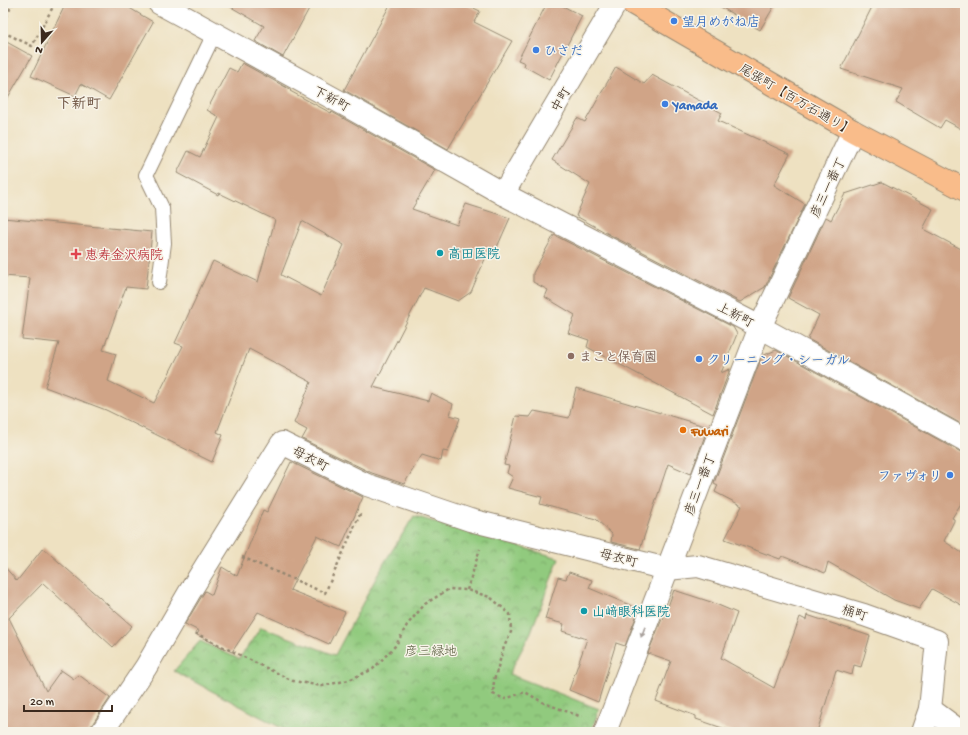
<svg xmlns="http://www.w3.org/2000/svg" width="968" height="735" viewBox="0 0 968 735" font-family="'Gochi Hand','Klee One',sans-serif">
  <defs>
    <pattern id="park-crowns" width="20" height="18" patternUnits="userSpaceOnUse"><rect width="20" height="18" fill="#91ca7e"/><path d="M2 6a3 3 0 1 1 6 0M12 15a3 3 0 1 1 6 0" fill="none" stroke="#78a467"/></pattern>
  </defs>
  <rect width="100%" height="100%" fill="#f7f3e8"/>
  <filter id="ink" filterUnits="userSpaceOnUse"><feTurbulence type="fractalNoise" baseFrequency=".025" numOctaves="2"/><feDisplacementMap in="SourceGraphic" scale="8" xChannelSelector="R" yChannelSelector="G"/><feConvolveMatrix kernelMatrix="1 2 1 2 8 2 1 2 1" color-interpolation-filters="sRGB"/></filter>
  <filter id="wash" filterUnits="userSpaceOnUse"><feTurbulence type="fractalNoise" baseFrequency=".012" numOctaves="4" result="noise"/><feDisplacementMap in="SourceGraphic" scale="16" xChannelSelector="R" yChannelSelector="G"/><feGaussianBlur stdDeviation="0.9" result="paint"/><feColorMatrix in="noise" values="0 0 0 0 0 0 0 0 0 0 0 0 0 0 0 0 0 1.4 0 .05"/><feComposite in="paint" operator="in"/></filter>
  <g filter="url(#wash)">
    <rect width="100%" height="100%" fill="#eee1c1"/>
    <polygon fill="url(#park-crowns)" stroke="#667a4e" points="414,516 559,558 531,632 509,674 599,709 591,732 289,732 174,671 200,641 239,659 261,627 335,655 384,563"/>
    <g id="blocks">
      <g fill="#d0a487" fill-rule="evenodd">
        <polygon points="66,3 121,3 153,22 109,100 81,84 75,96 31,76"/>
        <polygon points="224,3 312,3 283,57 255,41 264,26"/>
        <polygon points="391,3 463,3 480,11 474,22 512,41 448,149 344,90"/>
        <polygon points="547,3 557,3 582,16 549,80 524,66 525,63 518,60"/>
        <polygon points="714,3 776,3 760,30"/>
        <polygon points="874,3 965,3 965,131 945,120 940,128 896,102 903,89 841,69"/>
        <polygon points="3,40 32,56 3,106"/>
        <path d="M242,63L291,90L290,91L331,113L332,112L435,170L412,209L457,225L466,204L510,218L494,254L488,252L471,292L458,301L424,288L373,387L428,401L431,393L453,404L450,415L460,418L448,452L443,451L441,461L422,455L404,484L372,473L302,439L307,430L294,423L311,382L249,349L217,432L223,435L212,462L106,410L45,387L59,343L22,339L30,278L3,276V218L152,232L146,289L126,287L103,350L116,354L108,381L154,403L183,346L175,343L213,261L258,282L275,220L219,193L218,195L177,173L188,151L200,157L219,117L207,110L229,68L237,72ZM302,221L344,245L321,296L281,275Z"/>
        <polygon points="616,67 644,84 652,75 722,113 718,121 790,154 774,185 805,204 765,287 740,302 614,237 576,216 590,184 552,160 577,118 585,122"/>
        <polygon points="882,182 933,209 923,229 965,251 965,426 808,339 819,315 788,298 826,217 831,220 845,194"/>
        <polygon points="554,235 733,327 737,334 721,373 730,369 713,414 587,347 589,340 568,333 575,315 545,297 548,290 533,282 533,273"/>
        <polygon points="776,350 959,451 965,452 965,497 952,518 954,519 954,521 944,541 965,555 965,607 932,589 919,609 894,600 828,562 825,573 782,556 780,559 725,539 742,506 715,492 718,485 714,483 762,356"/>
        <polygon points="576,388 708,427 691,474 668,464 640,549 611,542 612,534 596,519 540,504 542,497 508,488 513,477 507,473 509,466 504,465 516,416 530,417 534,411 569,418"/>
        <polygon points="291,462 363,497 341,547 317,536 290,590 345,612 329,644 258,612 232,652 197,635 199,631 185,624 205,591 212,595 222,567 237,576 263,510 267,512"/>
        <polygon points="43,548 132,626 113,647 43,583 9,618 46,691 61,670 74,679 79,675 110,698 87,732 3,732 3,565 17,581"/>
        <polygon points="569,572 592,580 589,588 639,609 625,646 616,643 598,702 569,690 587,639 562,631 564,624 545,619 558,577 566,579"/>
        <polygon points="674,590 711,602 737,613 721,658 774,688 800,617 806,620 807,615 870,636 861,667 854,665 852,675 836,670 817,732 734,732 696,719 696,716 656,701 671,661 648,653 662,619 663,620"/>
      </g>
    </g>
  </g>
  <g filter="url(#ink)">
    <use href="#blocks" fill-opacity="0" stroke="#948670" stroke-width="1"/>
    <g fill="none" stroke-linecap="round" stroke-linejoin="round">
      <defs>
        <polyline id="lane" points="159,282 164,243 162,208 146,175 214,34"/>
        <g id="street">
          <polyline points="159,3 349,107 503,194 760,327 965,440"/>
          <polyline points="503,194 616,3"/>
          <polyline points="930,709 961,732"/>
          <polyline points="102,732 146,667 189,593 282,443 367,485 470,520 667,569 698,566 864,615 937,641 930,709 922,732"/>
          <polyline points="605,732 760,327 853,131"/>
        </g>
        <polyline id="highway" points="632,3 853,131 965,190"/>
      </defs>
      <use href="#lane" stroke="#948670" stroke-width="16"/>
      <use href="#street" stroke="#948670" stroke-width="24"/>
      <use href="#highway" stroke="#948670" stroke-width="24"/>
      <g stroke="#948670" stroke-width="2.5" stroke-dasharray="3 3" stroke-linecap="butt">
        <polyline points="3,21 13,3"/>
        <polyline points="3,32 32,46 55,3"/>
        <polyline points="242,557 325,593 361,512"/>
        <polyline points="467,590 480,549"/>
        <polyline points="195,633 293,681 322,686 349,680 373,669 396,645 407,625 425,604 449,589 467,590 490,597 510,614 511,632 504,647 494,680 493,694 505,699 525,692 544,703 582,717"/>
      </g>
      <use href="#lane" stroke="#fff" stroke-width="14"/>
      <use href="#street" stroke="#fff" stroke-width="22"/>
      <use href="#highway" stroke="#f9bc8a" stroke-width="22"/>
    </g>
    <defs><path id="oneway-solid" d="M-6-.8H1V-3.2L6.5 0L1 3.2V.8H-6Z"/></defs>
    <use fill="#a79f9a" href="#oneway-solid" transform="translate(643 632) rotate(111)"/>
  </g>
  <g fill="#3f7fe0" stroke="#f7f3e8" stroke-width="1.5">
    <circle cx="674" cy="21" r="4"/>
    <circle cx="536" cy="50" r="4"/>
    <circle cx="665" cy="104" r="4"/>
    <circle cx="699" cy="359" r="4"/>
    <circle cx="950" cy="475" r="4"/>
  </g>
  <g fill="#0f9aa8" stroke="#f7f3e8" stroke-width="1.5">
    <circle cx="440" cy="253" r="4"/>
    <circle cx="584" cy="611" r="4"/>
  </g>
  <path fill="#e0444e" stroke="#f7f3e8" stroke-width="1.5" d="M74 248h4v4h4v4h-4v4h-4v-4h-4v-4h4z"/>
  <circle fill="#8d6e63" stroke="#f7f3e8" stroke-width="1.5" cx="571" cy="356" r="4"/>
  <circle fill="#e8710a" stroke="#f7f3e8" stroke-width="1.5" cx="683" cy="430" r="4"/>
  <g text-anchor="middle" stroke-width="3" stroke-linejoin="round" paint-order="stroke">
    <g font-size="13" font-weight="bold" fill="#366cbe" stroke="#f7f3e8" text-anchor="start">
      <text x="682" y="26">望月めがね店</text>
      <text x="544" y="55">ひさだ</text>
      <text x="673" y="109">Yamada</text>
      <text x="707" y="364">クリーニング・シーガル</text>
      <text x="942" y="480" text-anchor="end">ファヴォリ</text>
    </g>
    <g font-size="13" fill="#3b2a1e" stroke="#f7f3e8">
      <text transform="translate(332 98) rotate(28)" y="5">下新町</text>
      <text transform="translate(560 99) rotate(-60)" y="5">中町</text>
      <text transform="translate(797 99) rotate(30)" y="5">尾張町【百万石通り】</text>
      <text transform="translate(827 187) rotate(-64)" y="5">彦三一番丁</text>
      <text transform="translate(736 314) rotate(27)" y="5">上新町</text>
      <text transform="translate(311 458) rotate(27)" y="5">母衣町</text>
      <text transform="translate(699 484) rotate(-69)" y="5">彦三一番丁</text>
      <text transform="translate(619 557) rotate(14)" y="5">母衣町</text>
      <text transform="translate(855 612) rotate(17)" y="5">桶町</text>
    </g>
    <g font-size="13" font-weight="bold" fill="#0d838f" stroke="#f7f3e8" text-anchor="start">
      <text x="448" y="258">高田医院</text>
      <text x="592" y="616">山﨑眼科医院</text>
    </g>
    <g font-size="13" font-weight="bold" fill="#be3a42" stroke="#f7f3e8" text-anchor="start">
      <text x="85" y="259">恵寿金沢病院</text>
    </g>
    <g font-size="13" font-weight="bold" fill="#785e54" stroke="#f7f3e8" text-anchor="start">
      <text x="579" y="361">まこと保育園</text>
    </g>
    <g font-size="13" font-weight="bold" fill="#c56008" stroke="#f7f3e8" text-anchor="start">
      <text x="691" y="435">Fuwari</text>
    </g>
    <g font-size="13" fill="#555a3b" stroke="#f7f3e8">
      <text x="431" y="655">彦三緑地</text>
    </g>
    <g font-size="15" font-weight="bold" fill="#6f5543" stroke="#f7f3e8">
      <text x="79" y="108">下新町</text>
    </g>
  </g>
  <rect width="968" height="735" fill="none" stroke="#f7f3e8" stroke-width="16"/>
  <g transform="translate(42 42) rotate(200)" stroke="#f7f3e8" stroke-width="3" paint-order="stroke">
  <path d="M0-3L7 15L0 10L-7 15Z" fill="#3b2a1e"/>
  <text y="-6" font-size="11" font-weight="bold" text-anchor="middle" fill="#3b2a1e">N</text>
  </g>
  <path d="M24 705v6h88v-6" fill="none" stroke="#3b2a1e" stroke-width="2"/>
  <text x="30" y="705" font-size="12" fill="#3b2a1e" stroke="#f7f3e8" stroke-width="3" paint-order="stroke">20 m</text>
</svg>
